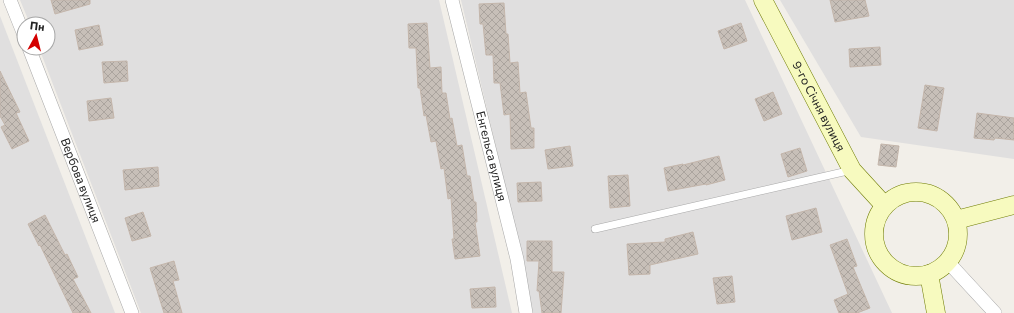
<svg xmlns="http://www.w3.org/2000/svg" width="1014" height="313" viewBox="0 0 1014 313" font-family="Commissioner,sans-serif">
  <defs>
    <pattern id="building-cross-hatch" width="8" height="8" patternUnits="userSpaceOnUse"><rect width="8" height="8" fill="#c7bfb8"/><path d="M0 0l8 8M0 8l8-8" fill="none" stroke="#aba49e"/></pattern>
  </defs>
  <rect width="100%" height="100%" fill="#f2efe9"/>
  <g fill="#e0dfdf">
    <polygon points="20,0 439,0 512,313 141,313 39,48 48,48 48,24 30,24"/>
    <polygon points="461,0 745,0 892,313 533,313 522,256"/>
    <polygon points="780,0 1014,0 1014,159 861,137"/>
    <polygon points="0,16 115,313 0,313"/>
  </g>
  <g fill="url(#building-cross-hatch)" stroke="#c4b6ab">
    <polygon points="51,0 90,0 90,4 55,14"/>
    <polygon points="830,0 865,0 869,16 835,22"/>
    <polygon points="504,3 506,34 508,34 510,63 518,62 520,93 526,92 531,128 534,128 534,148 511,149 510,114 504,115 500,83 494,83 493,55 486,55 483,24 480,24 479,4"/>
    <polygon points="427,23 430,68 441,67 442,93 446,93 450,119 452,118 457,146 462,145 467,176 470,176 474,202 476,202 477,222 475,222 480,256 455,259 452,239 454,239 451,198 448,199 444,168 441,169 436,141 431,142 426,115 424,116 420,88 418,88 416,48 409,48 408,24"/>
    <polygon points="741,23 747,41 724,49 718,31"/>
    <polygon points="99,25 103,45 79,50 75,30"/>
    <polygon points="880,47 881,65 850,67 849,49"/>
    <polygon points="127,61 128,81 104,83 102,62"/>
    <polygon points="0,71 20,112 16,113 29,141 12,149 1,127 5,125 0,116"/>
    <polygon points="925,85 944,88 937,131 918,128"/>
    <polygon points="773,92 782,114 764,121 755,99"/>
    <polygon points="111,98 114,118 89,121 87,101"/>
    <polygon points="977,113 1014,118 1014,140 995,138 994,140 974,138"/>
    <polygon points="881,144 899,146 896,167 878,165"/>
    <polygon points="570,146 573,166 548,169 545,150"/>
    <polygon points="800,148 807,171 788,177 781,154"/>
    <polygon points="719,156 725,180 706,185 706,184 668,191 664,168 683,164 683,165"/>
    <polygon points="158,167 159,186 125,190 123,170"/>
    <polygon points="628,175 630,206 610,208 608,176"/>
    <polygon points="541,182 542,201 518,202 517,183"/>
    <polygon points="816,208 822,232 792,240 786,216"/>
    <polygon points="143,212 151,236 132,241 125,218"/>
    <polygon points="45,215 65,255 67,254 78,277 73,279 91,313 73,313 40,245 39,246 28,224"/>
    <polygon points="693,232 698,254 650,265 650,274 629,275 627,244 665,242 665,239"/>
    <polygon points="847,239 857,266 853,267 870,308 857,313 839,313 834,300 848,294 830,245"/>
    <polygon points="527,241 552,241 552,272 564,272 561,313 542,313 539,291 537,291 539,261 527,261"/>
    <polygon points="174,261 179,280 173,281 182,313 164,313 150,268"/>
    <polygon points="732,276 735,302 717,304 713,278"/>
    <polygon points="495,287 496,307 472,308 470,289"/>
  </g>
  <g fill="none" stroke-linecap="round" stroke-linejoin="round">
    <defs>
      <polyline id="lane" points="595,229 852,170"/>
      <g id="street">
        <polyline points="10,0 24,35"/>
        <path id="s1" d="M452,0L517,259L526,313"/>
        <path id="s2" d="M29,48L132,313"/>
        <polyline points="948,262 995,313"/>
      </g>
      <g id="secondary">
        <path id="s3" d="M763,0L852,170L884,205"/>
        <circle cx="916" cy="234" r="42"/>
        <polyline points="956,220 1014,205"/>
        <polyline points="929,274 936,313"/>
      </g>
    </defs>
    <use href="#lane" stroke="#a9a9a9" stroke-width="8"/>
    <use href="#street" stroke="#a9a9a9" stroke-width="14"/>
    <use href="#secondary" stroke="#707d05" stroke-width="19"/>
    <use href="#lane" stroke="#fff" stroke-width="7"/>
    <use href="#street" stroke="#fff" stroke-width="13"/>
    <use href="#secondary" stroke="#f7fabf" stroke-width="18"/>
  </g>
  <g text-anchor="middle" stroke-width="3" stroke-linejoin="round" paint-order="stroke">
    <g font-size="12" fill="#222" stroke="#fff">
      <text dy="4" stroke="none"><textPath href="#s3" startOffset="120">9-го Січня вулиця</textPath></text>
      <text dy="4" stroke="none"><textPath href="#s1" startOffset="161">Енгельса вулиця</textPath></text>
      <text dy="4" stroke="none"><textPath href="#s2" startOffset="142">Вербова вулиця</textPath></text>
    </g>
  </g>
  <g transform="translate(36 36) rotate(7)"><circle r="19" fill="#ffffff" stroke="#a7a7a7"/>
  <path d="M0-3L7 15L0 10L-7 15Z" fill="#d40000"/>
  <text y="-6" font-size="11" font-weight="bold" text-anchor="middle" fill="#222222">Пн</text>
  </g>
</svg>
